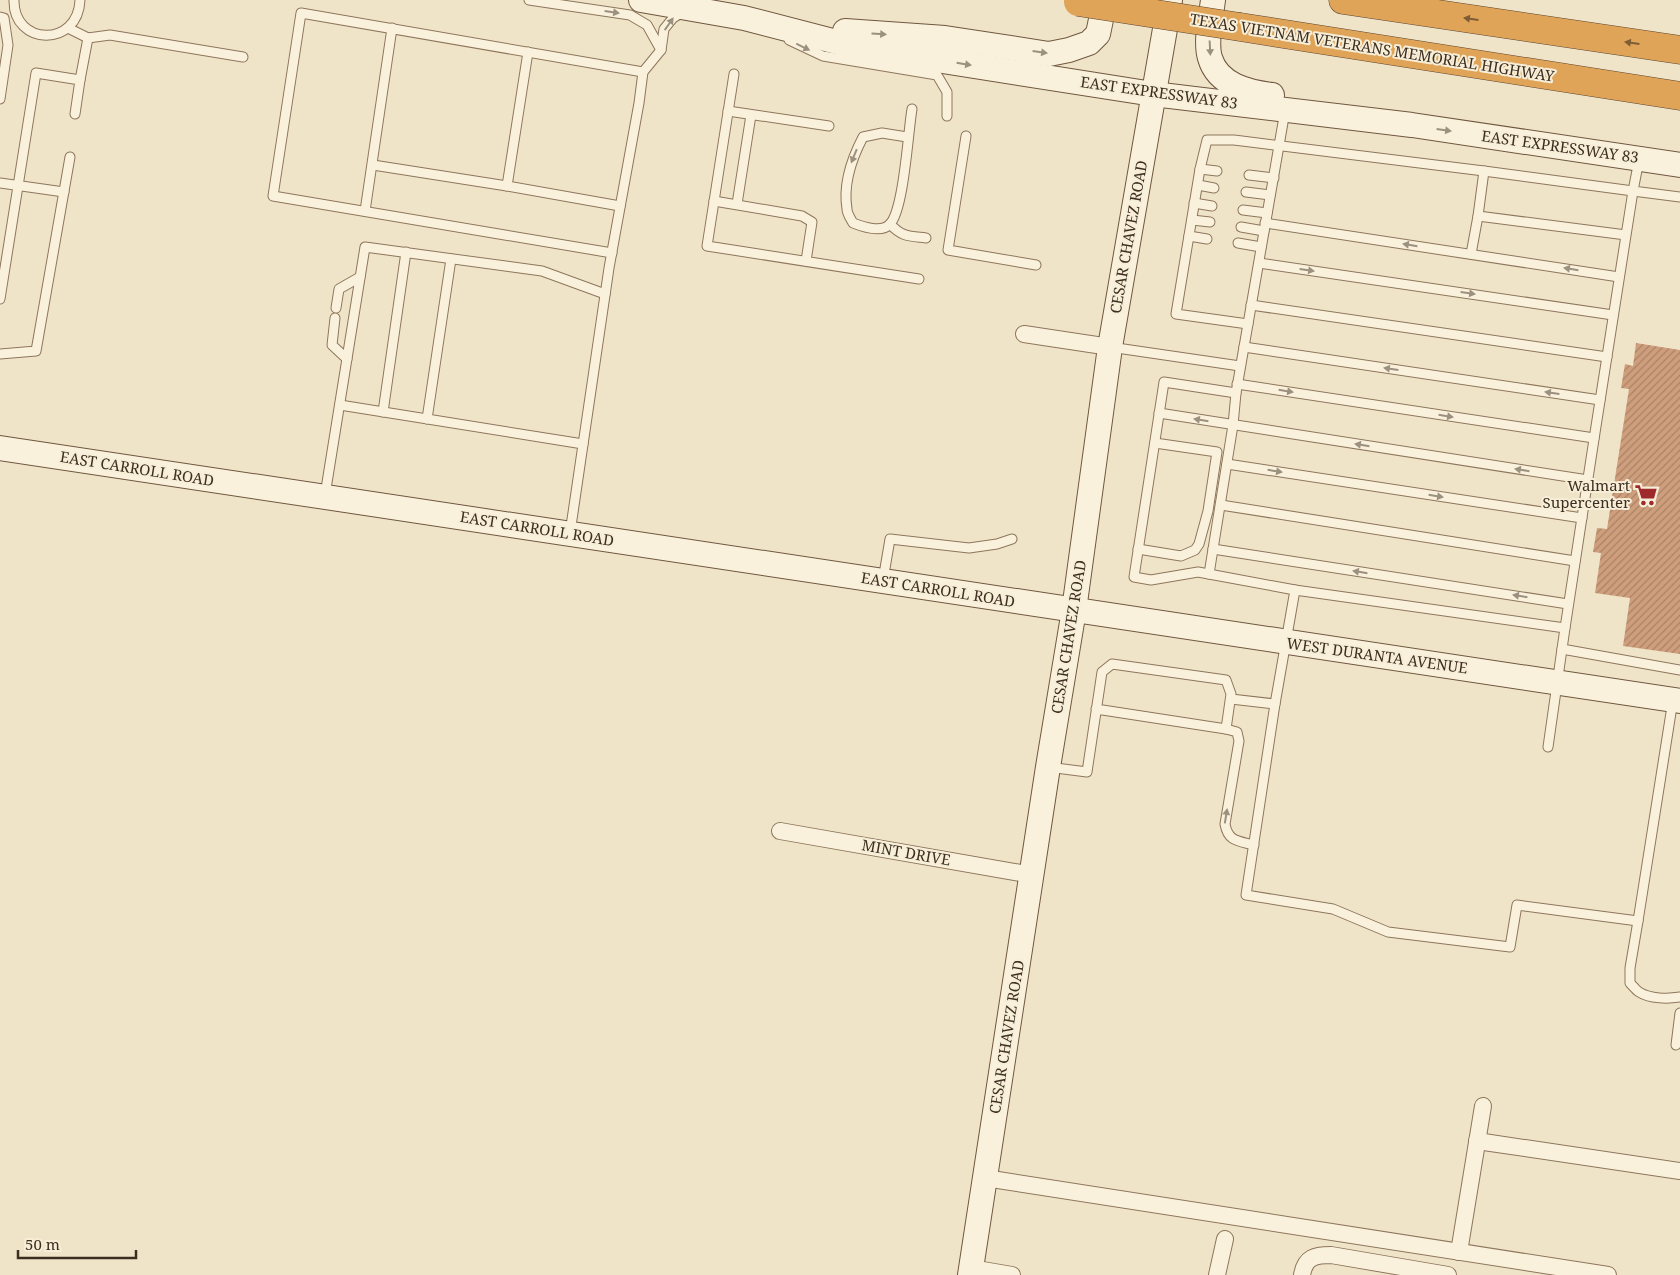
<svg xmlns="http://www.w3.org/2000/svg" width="1680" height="1275" viewBox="0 0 1680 1275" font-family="'Noto Serif',serif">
  <defs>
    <pattern id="building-hatch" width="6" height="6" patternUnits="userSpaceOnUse" patternTransform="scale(1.25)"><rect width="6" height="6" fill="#cf9f7d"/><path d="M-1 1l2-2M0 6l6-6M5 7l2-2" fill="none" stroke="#a98266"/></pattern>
  </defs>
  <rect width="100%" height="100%" fill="#f0e4c8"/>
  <polygon fill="url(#building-hatch)" points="1636,343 1680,350 1680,654 1623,646 1630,598 1595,593 1601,553 1593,552 1597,528 1607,529 1629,389 1621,388 1625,364 1633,366"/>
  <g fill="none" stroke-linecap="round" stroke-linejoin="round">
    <defs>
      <g id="lane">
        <path d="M14,0C13,46 78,48 80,0"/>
        <polyline points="529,0 630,15 647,25 661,50"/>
        <polyline points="0,17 4,18 8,45 0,99"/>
        <polyline points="68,28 88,38 110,35 243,57"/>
        <polyline points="789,40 823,56 937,75 947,92 947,116"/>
        <polyline points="734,74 707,246 919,279"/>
        <polyline points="80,80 88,38"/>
        <polyline points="728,111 829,126"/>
        <polyline points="966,136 948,250 1036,265"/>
        <path d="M907,137L882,133L863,137C852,158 843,185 847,209C847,214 851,219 853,223C863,227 882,233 890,224C904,209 908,132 912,109"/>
        <polyline points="1639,160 1633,191 1680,197"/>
        <polyline points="373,165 507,186 620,206"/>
        <polyline points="1200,169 1217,171"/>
        <polyline points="1249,175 1274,178"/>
        <polyline points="0,183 64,192"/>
        <polyline points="1198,185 1214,188"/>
        <polyline points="507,186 528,52"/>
        <polyline points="1246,192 1270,195"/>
        <polyline points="714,201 802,216 812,222 806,261"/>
        <polyline points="1194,203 1212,206"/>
        <polyline points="737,204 751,115"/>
        <polyline points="1243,210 1267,213"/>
        <polyline points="365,211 392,28"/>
        <polyline points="1192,220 1210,222"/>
        <polyline points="1265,223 1619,277"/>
        <path d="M890,224C902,237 909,236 926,238"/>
        <polyline points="1241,227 1264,231"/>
        <polyline points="1189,236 1207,239"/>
        <polyline points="1238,243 1261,247"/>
        <polyline points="612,253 273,196 301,13 643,72"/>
        <polyline points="1471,254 1478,216"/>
        <polyline points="1259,263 1613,315"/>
        <polyline points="0,299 36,73 80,80 75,114"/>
        <polyline points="1251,305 1607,357"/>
        <polyline points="336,308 339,289 360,277"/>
        <polyline points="335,318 332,345 347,359"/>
        <polyline points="1248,324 1176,314 1200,169 1207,140 1234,140 1484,171"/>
        <polyline points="1110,347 1240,366"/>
        <polyline points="1244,347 1600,400"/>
        <polyline points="0,354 36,351 70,157"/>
        <polyline points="1237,384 1594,438"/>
        <polyline points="1236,393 1164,382 1134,577 1151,580 1198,572 1295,590"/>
        <polyline points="340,405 583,444"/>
        <polyline points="383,412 406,252"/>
        <polyline points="1159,413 1588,480"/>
        <polyline points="427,419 451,259"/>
        <polyline points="1227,464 1582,518"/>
        <polyline points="325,495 365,247 542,271 605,294"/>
        <polyline points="1221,505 1575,561"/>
        <polyline points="570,533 609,268 639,103 643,72 661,50 664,29 673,18 683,12"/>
        <polyline points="1138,549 1181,556 1195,550 1199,544 1208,511 1217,452 1155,443"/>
        <polyline points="1213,549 1568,604"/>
        <polyline points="1209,574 1233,425 1236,393 1285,111"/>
        <polyline points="883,580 890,539 969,548 997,544 1012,539"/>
        <path d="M1565,628C1587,482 1610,337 1633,191L1484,171L1478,216L1626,235"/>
        <polyline points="1562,649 1680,670"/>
        <polyline points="1231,699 1275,704"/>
        <path d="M1226,729L1237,732L1239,741L1225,824C1228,842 1239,841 1254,845"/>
        <polyline points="1548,747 1565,628 1295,590 1275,704 1246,895 1333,909 1388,932 1510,947 1517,905 1638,921 1673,700"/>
        <polyline points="1048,767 1087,772 1102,672 1112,664 1226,680 1231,694 1226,729 1096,709"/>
        <path d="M1638,921L1630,968V983C1633,986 1636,990 1639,992C1650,999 1668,999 1680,997"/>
        <polyline points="1676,1045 1680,1013"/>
      </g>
      <g id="street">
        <polyline points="1024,334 1110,347"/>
        <polyline points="780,831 1032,875"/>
        <polyline points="1477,1141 1680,1171"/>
        <polyline points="985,1178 1608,1275"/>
        <polyline points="1459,1252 1483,1106"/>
        <polyline points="971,1268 1012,1275"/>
        <polyline points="1217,1275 1225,1239"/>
        <path d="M1302,1275C1305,1257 1315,1255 1331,1255L1448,1275"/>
      </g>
      <g id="secondary">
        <polyline points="641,0 744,18 860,48 1153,94 1412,125 1680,165"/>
        <path d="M1213,0C1211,17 1205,42 1210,58C1218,85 1248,92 1272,95"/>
        <polyline points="845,31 945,38 1049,54 1069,50 1089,43 1098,34 1105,0"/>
        <polyline points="0,448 1680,701"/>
        <polyline points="970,1275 1048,767 1074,610 1110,347 1170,0"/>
      </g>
      <g id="highway">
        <polyline points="1343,0 1680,50"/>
        <polyline points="1240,27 1680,96"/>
      </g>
    </defs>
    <use href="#lane" stroke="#8d765c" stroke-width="11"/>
    <use href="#street" stroke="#8d765c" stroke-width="18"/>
    <use href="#secondary" stroke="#6f573f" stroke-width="26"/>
    <use href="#highway" stroke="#5b4430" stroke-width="29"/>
    <use href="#lane" stroke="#faf1dc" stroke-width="9"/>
    <use href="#street" stroke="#faf1dc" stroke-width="16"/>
    <use href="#secondary" stroke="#faf1dc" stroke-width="24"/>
    <use href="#highway" stroke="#e0a458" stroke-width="28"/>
    <defs>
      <polyline id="highway-bridge" points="1078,2 1240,27"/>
    </defs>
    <use href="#highway-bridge" stroke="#5b4430" stroke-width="29" stroke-linecap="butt"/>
    <use href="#highway-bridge" stroke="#e0a458" stroke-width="28"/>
  </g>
  <defs><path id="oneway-solid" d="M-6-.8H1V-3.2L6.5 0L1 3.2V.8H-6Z" transform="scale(1.25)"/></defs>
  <g fill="#9c907e">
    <use href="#oneway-solid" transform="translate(612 12) rotate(8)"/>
    <use href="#oneway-solid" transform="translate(669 24) rotate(-55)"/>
    <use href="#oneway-solid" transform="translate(879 34) rotate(3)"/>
    <use href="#oneway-solid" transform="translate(803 47) rotate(26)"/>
    <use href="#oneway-solid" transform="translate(1210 48) rotate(87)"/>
    <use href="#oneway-solid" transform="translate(1040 52) rotate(8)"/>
    <use href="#oneway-solid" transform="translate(964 64) rotate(9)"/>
    <use href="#oneway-solid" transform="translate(1444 130) rotate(8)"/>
    <use href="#oneway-solid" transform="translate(854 156) rotate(112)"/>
    <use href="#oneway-solid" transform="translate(1410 245) rotate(-171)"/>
    <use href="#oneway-solid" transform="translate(1571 269) rotate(-171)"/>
    <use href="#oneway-solid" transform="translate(1307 270) rotate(8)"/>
    <use href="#oneway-solid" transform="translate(1468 293) rotate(8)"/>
    <use href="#oneway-solid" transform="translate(1391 369) rotate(-172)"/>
    <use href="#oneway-solid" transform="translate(1286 391) rotate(9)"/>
    <use href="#oneway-solid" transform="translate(1552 393) rotate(-172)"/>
    <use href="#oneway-solid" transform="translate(1446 416) rotate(9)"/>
    <use href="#oneway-solid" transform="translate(1201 420) rotate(-171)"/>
    <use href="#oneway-solid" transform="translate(1362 445) rotate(-171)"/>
    <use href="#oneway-solid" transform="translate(1522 470) rotate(-171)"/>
    <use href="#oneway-solid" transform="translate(1275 471) rotate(9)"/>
    <use href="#oneway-solid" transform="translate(1436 496) rotate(9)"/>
    <use href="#oneway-solid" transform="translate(1360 572) rotate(-171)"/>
    <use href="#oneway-solid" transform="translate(1520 596) rotate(-171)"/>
    <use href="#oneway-solid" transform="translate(1226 816) rotate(-81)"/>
  </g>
  <g fill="#7e5d36">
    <use href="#oneway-solid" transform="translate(1471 19) rotate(-172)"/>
    <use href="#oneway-solid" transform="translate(1632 43) rotate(-172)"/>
  </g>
  <defs>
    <symbol id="supermarket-bare" viewBox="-9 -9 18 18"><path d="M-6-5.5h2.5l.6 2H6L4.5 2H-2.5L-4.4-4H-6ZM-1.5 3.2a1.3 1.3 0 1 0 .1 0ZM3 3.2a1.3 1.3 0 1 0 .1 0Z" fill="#9e2a2b" stroke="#f7eed8" stroke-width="2.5" paint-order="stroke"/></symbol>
  </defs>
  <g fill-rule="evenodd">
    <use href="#supermarket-bare" x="1630" y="479" width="32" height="32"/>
  </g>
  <g text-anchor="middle" stroke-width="4" stroke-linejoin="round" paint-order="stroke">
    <g font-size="15" fill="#3d2e20" stroke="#f7eed8">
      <text transform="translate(1372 48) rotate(9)" y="5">TEXAS VIETNAM VETERANS MEMORIAL HIGHWAY</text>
      <text transform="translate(1159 93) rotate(8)" y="5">EAST EXPRESSWAY 83</text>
      <text transform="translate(1560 147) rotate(8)" y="5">EAST EXPRESSWAY 83</text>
      <text transform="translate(1129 237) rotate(-80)" y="5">CESAR CHAVEZ ROAD</text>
      <text transform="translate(137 469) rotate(9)" y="5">EAST CARROLL ROAD</text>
      <text transform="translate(537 529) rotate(9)" y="5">EAST CARROLL ROAD</text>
      <text transform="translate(938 590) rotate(9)" y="5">EAST CARROLL ROAD</text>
      <text transform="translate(1069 637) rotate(-81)" y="5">CESAR CHAVEZ ROAD</text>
      <text transform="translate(1377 656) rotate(8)" y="5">WEST DURANTA AVENUE</text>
      <text transform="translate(906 853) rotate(10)" y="5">MINT DRIVE</text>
      <text transform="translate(1007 1037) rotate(-81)" y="5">CESAR CHAVEZ ROAD</text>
    </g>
    <g font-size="15" fill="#3d2e20" stroke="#f7eed8" text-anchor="end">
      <text x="1630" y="491">Walmart<tspan x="1630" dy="17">Supercenter</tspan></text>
    </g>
  </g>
  <path d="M18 1250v8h118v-8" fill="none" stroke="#3d2e20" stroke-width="2.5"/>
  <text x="25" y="1250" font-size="15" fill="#3d2e20" stroke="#f7eed8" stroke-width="4" paint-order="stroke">50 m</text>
</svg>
